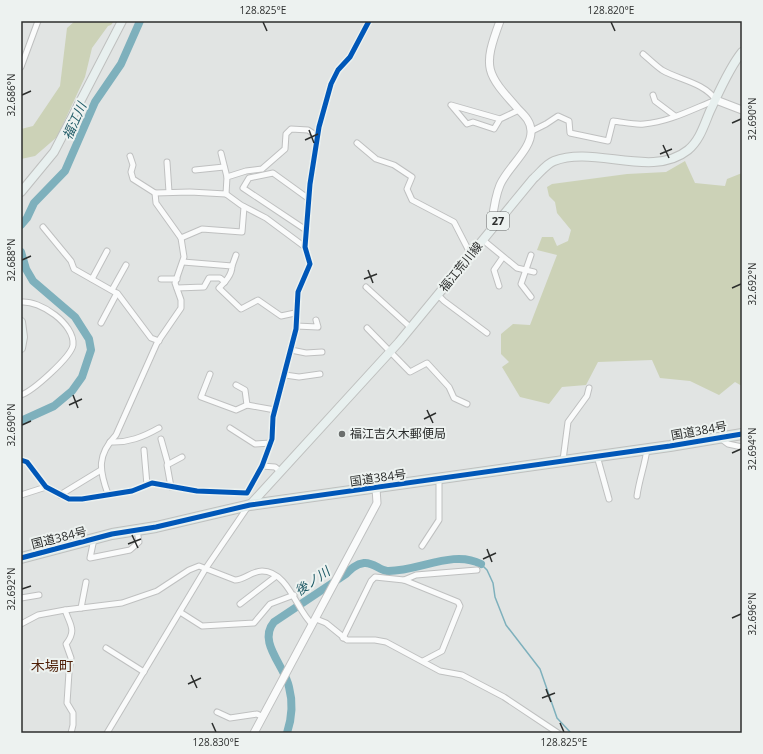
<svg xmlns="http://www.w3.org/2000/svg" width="763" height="754" viewBox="0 0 763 754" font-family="'Open Sans','Noto Sans JP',sans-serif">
  <rect width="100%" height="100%" fill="#e1e4e3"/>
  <g fill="#ccd2b7">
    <polygon points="75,21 114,21 111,25 108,26 92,48 85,77 57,137 35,156 21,159 21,129 33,126 60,86 67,28"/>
    <polygon points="685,161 695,183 725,186 727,179 742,173 742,386 735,382 719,395 690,381 660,378 652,360 598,362 586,385 562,387 549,404 520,397 502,367 509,362 501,354 501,334 513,324 530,325 557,255 537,250 542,237 553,237 557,246 568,241 571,230 557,213 555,202 549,196 547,187 552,184 627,174 666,172"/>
  </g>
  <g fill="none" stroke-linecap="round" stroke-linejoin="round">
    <polyline stroke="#7eb0bc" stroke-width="1.5" points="481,564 487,570 493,583 495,597 506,625 540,669 557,718 571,733"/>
    <g stroke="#7eb0bc" stroke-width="8">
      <polyline points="21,225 27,218 34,203 65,171 95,102 121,64 140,21"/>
      <polyline points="21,252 26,269 33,281 75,317 89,339 91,350 82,377 72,391 54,406 21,421"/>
      <path d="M287,733C292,718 293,702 289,687C285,666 257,642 274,622L346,574C351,569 356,564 364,563C373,562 379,570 387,571C418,572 453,549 481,564"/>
    </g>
    <defs>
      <g id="street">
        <polyline points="21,67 38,21"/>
        <polyline points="653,95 655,101 675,116"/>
        <polyline points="500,119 494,129 473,122 467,124 451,105 500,119 519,110"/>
        <path d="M532,131L546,124L558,116L569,121L570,133L608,141L613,121C623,122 634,125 644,124C669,122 693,109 716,100C703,82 679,80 662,70C656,66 649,59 643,54"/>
        <polyline points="357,143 376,159 394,165 412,177 407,189 412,200 454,222 471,255"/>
        <polyline points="221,153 227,177"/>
        <polyline points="130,156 133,165 131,172 133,179 155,193 190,192 226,194 227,177 246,171 262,169 285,149 286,134 291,129 308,130 317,136"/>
        <polyline points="167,162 169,192"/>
        <polyline points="195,170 224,167"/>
        <polyline points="226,194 241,205 266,218 305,247"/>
        <polyline points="43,227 71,261 74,269 118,294 151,338 159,341"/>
        <polyline points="306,230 243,188 249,178 273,173 309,199"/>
        <polyline points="181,238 202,229 242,232 244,207"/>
        <polyline points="483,240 517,268 534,272"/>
        <polyline points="531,255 521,284 531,297"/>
        <path d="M183,262L232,266C232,275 225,282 219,288L241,309L258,300L281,316L295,313"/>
        <polyline points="232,266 236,255"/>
        <polyline points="92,279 107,251"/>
        <polyline points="161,279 177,279"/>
        <polyline points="499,286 494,270 503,257"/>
        <polyline points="366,287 411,328"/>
        <polyline points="177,288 204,287 209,278 220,278 225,282"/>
        <polyline points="112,290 126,265"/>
        <polyline points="438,295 444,301 487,333"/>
        <path d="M21,302C40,300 75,324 73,345C71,357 33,391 21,395"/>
        <polyline points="101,323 117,293"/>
        <polyline points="296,326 318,327 316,320"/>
        <polyline points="367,328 410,372 427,363 449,387 454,398 467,404"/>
        <polyline points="291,350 306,353 322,352"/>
        <polyline points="210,374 201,397 236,410 247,405 275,410"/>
        <polyline points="285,375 299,377 320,374"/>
        <polyline points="236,385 245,390 247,405"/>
        <polyline points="230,428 255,444 271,443"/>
        <polyline points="720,438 728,444 742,447"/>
        <polyline points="161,439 168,464"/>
        <path d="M110,442C128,443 143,437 159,428"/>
        <polyline points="144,450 147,485"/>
        <polyline points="597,456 609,499"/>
        <polyline points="21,460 27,462 46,487 69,499 82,499 132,491 152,483 197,491 247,493 262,466 272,439 273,417 296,329 298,292 310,264 305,247 310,184 319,127 331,84 338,70 350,57 369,21"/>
        <polyline points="563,460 568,422 587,396 589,388"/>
        <polyline points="262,466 275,467 281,472"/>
        <polyline points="171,487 167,465 182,457"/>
        <path d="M108,494C99,470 97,455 116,435L157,343L181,308V300L175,283L184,257L181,238L156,203L155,193"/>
        <polyline points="21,495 46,487"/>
        <polyline points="60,495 101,470"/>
        <path d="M637,496C639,480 645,465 647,449"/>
        <polyline points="94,539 90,558 130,550 139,542 137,530"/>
        <polyline points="422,546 439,520 439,479"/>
        <polyline points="404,580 416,575 477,570"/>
        <polyline points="21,598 39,595"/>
        <polyline points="240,604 275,577"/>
        <polyline points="81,608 86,582"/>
        <path d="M65,610C70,625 77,630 66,644L71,658L69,672L67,703L73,713V725L71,733"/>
        <polyline points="180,612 202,626 254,623 270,604 294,595"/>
        <polyline points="316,619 326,623 347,640 375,640 386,642 440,671 462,675 504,697 558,733"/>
        <path d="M21,624L38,615L65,610L122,603L157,591L189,570L199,566L235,580C244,580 252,571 262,571C288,571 297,611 312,624"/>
        <polyline points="343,638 371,581 375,577 404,580 458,602 460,606 442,651 423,661"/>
        <polyline points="106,648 144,672"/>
        <polyline points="217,712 230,718 257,714 263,717"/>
        <polyline points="107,733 206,568 249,505"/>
      </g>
      <g id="secondary">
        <polyline points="716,100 742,110"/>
        <path d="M491,230C493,215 494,199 500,185C507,168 532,149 531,131C531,122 525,116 519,110C486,73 482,69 500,21"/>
        <polyline points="254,733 377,503 376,488"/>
      </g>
      <g id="primary">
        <polyline points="21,192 54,152 122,21"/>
        <polyline points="21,322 23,337 21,348"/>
        <path d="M250,505L399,342L533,179C539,174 546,164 554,161C594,145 652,179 688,150C700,140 704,125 710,111C719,92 729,68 742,52"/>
      </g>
      <polyline id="highway" points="21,558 112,534 156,527 250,505 670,446 742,434"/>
    </defs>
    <use href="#street" stroke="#bfc0c0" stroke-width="7"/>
    <use href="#secondary" stroke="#bfc0c0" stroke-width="9"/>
    <use href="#primary" stroke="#bfc0bf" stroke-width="10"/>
    <use href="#highway" stroke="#bfc0bf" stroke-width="12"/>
    <use href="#street" stroke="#fafbfb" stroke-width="5"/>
    <use href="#secondary" stroke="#fafbfb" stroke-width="7"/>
    <use href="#primary" stroke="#e8f0ef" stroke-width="8"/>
    <use href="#highway" stroke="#dce8e7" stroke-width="10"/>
    <defs>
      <g id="cycleway">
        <polyline points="21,460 27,462 46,487 69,499 82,499 132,491 152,483 197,491 247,493 262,466 272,439 273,417 296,329 298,292 310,264 305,247 310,184 319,127 331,84 338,70 350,57 369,21"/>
        <polyline points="21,558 112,534 156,527 250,505 670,446 742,434"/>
      </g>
    </defs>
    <use href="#cycleway" stroke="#edf2f0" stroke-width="8"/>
    <use href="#cycleway" stroke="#0057b8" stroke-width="5"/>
  </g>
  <path fill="none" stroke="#2c2e2d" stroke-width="1.5" d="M263,22L267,31M611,22L615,31M22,95L31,91M732,123L741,119M309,130L314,143M305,140L318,134M663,145L669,158M660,154L672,149M22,260L31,256M368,270L373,283M364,279L377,274M732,288L741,284M73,395L78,408M69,405L82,399M427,410L433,423M424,419L436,413M22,425L31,421M732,453L741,449M132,535L138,548M128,544L141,539M487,549L492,562M483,559L496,553M22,589L31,586M732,618L741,614M191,675L197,688M188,684L201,678M546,689L551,702M542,698L555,693M212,723L216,732M560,723L564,732"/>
  <circle fill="#6b6e6d" stroke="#edf2f0" stroke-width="1.5" cx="342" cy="434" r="4"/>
  <g text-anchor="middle" stroke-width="4" stroke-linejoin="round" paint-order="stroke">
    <rect fill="#edf2f0" stroke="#666968" stroke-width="1" x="487" y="212" width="22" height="18" rx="3"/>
    <g font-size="11" font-weight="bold" fill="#2c2e2d">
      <text x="498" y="225">27</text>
    </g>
    <g font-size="12" fill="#2c2e2d" stroke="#edf2f0">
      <text transform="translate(461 267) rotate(-51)" y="4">福江荒川線</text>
      <text transform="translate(699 431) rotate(-10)" y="4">国道384号</text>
      <text transform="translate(378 478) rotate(-8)" y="4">国道384号</text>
      <text transform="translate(59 538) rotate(-14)" y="4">国道384号</text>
    </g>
    <g font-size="12" fill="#2c2e2d" stroke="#edf2f0" text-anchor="start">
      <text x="350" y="438">福江吉久木郵便局</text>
    </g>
    <g font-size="13" font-style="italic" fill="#1d5965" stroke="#edf2f0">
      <text transform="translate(74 121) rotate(-66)" y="5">福江川</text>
      <text transform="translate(312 581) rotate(-35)" y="5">後ノ川</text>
    </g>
    <g font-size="14" fill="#4e1e06" stroke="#edf2f0">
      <text x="52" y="671">木場町</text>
    </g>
  </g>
  <rect width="763" height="754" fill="none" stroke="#edf2f0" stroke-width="44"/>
  <rect x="22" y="22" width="719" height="710" fill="none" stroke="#2c2e2d" stroke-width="1.5"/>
  <g font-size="10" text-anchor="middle" fill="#2c2e2d">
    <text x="263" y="14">128.825°E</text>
    <text x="611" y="14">128.820°E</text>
    <text transform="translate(11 95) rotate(-90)" y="4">32.686°N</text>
    <text transform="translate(752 119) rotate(-90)" y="4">32.690°N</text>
    <text transform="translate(11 260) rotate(-90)" y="4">32.688°N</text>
    <text transform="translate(752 284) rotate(-90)" y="4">32.692°N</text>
    <text transform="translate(11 425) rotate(-90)" y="4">32.690°N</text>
    <text transform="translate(752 449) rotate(-90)" y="4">32.694°N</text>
    <text transform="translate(11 589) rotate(-90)" y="4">32.692°N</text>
    <text transform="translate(752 614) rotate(-90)" y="4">32.696°N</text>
    <text x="216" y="746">128.830°E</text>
    <text x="564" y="746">128.825°E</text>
  </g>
</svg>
